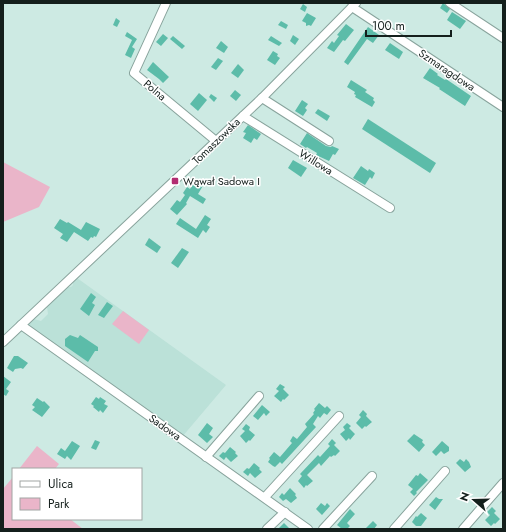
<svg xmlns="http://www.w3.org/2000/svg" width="506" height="532" viewBox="0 0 506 532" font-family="Jost,sans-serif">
  <rect width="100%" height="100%" fill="#cdeae3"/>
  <polygon fill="#bbe1d8" points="77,278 226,385 182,437 26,326 34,319 41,321 48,314 47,307 68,287 71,287 73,285 73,282"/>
  <g fill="#eab5c9">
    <polygon points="3,162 50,187 39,207 3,222"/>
    <polygon points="123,311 149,330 139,344 112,324"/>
    <polygon points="37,446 59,464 55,469 19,469"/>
    <polygon points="13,477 13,519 70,519 83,529 3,529 3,489"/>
  </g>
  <g fill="#5cbca9">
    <polygon points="443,3 450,9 447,13 440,8"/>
    <polygon points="303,4 307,7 305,12 300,9"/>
    <polygon points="452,12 466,21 460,29 447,20"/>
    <polygon points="307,13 316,18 311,26 309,25 306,26 306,23 302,21"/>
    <polygon points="116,18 120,21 117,27 113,25"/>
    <polygon points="281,21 288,25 286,29 278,25"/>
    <polygon points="346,24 354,30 345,41 343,40 334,52 327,48 332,41 334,43 339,36 337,35"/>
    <polygon points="368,27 379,35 373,43 367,39 348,65 344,62"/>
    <polygon points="127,32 137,39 132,47 135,49 131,58 125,55 132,40 125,36"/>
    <polygon points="163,34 168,38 161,46 156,42"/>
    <polygon points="293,35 299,39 295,45 290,41"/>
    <polygon points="173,36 185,46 182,49 170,39"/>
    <polygon points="271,36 282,43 279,46 268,40"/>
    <polygon points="221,41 228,47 224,53 216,48"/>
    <polygon points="390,43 403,52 399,59 385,50"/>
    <polygon points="273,51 278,54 277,56 280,58 275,65 267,60"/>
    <polygon points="218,58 223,61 216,70 211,67"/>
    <polygon points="153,62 169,77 163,83 159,79 147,70"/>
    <polygon points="238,64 244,70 238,78 231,73"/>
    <polygon points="430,68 438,74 437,75 445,80 446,79 471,96 465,106 439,89 440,88 423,78"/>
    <polygon points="351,80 367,90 365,92 374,98 373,100 375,102 372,107 355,97 356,95 354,94 355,92 347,87"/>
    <polygon points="235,90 241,95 236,101 230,96"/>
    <polygon points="199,93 207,100 198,111 190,104"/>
    <polygon points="211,94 217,98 214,102 209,97"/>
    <polygon points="302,100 308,104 305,108 307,110 303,116 295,111"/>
    <polygon points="318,109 330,116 327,121 315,113"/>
    <polygon points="368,119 436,163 430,173 362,129"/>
    <polygon points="248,125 261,134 257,140 254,138 251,143 243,138 246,133 243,132"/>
    <polygon points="307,133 326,146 331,147 332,146 339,149 335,155 333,154 329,161 316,155 317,153 307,147 306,148 300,144"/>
    <polygon points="293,160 307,168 301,177 288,168"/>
    <polygon points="361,166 368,171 369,169 375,173 372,179 370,177 365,185 353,178"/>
    <polygon points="196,179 204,184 198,194 206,199 203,204 190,196 186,203 187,204 177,215 170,209 177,200 180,202 185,195 183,193 187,187 190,189"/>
    <polygon points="205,215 211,219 207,225 210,227 206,233 203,230 198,238 176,224 180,218 196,229"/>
    <polygon points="60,219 67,223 68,222 81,230 86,222 100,229 96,237 94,236 93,238 91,237 88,241 74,232 67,242 60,238 63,234 54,228"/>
    <polygon points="149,238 161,247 157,253 145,245"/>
    <polygon points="182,248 189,252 178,268 171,263"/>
    <polygon points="91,293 96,297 92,303 95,305 89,316 80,309"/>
    <polygon points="107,302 113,306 104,318 98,315"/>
    <polygon points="70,335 78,338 80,335 98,347 98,351 95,351 88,362 65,346 65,339"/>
    <polygon points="14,356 18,356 28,363 23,369 21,368 15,369 13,372 7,368"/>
    <polygon points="3,376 11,382 6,389 9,391 6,396 3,394"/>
    <polygon points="280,384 285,387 283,389 289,395 284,400 283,399 281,402 274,396 279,391 276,389"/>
    <polygon points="96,397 99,399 100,397 106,401 104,404 108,406 103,413 100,410 99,412 93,407 94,406 91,404"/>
    <polygon points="37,398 43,402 44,401 50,407 42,417 32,410 35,407 32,405"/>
    <polygon points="319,403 325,408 327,406 331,410 327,415 324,413 320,418 318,416 313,424 316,427 282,464 280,462 275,467 273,466 268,462 270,459 269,458 274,452 280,457 292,443 290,441 293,436 297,439 307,427 305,424 314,414 313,413 315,410 314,409"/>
    <polygon points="262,405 270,412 266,416 264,413 258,420 253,416"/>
    <polygon points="363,410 367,414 366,416 372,422 366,427 365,426 362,429 356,423 361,417 359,415"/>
    <polygon points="207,423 213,428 209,434 213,437 207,443 198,435"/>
    <polygon points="347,423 351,426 349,428 355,434 350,440 349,438 346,441 340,434 345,430 343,427"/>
    <polygon points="246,424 250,427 249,430 255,435 250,441 249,440 246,443 240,436 245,431 242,429"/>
    <polygon points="414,434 423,440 422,442 425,445 419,452 407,441"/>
    <polygon points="332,439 336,443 334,445 340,451 335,456 334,455 331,457 330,456 321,466 319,463 307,475 313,481 307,486 306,485 304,488 298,481 302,476 300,474 318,455 320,457 330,446 328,444"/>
    <polygon points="95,440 100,442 96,450 91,448"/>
    <polygon points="72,441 80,446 71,460 67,456 65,459 57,454 61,448 65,451"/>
    <polygon points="442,441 449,447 449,451 444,454 441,451 436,456 432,452"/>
    <polygon points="230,447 236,452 235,453 238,456 231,462 226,457 224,460 219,456 223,452 225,453"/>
    <polygon points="460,459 464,462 466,459 469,462 471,467 465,472 456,463"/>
    <polygon points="254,463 260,468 259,469 262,472 255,478 250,473 248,476 243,472 247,468 249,469"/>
    <polygon points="420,473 428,480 416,492 417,493 414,496 410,492 413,489 408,485 416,475 418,476"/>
    <polygon points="290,488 296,494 295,495 297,498 291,503 286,499 283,501 279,497 282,493 284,495"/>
    <polygon points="436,497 439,499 443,499 435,510 429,505"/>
    <polygon points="321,503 325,506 327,503 330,506 322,515 316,509"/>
    <polygon points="492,507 496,511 494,513 500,519 495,524 494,523 491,526 485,520 490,515 487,512"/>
    <polygon points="350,509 355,514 347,523 350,526 347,529 342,529 337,525"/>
    <polygon points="421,513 427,518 421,526 416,526 412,522 416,516 417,517"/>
    <polygon points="373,521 377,525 374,529 365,529"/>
    <polygon points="284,523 290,529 278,529"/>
  </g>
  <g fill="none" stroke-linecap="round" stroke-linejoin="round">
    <defs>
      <g id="minor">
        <polyline points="166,3 134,73 216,141"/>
        <polyline points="450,3 503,38"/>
        <polyline points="352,7 503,107"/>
        <polyline points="262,98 329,141"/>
        <polyline points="243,116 390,208"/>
        <polyline points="21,325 308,529"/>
        <polyline points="3,342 262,98 356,3"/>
        <polyline points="206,457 259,396"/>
        <polyline points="265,497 339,416"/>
        <polyline points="267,529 285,512"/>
        <polyline points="323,529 372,476"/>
        <polyline points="394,529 445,471"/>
        <polyline points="463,529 503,483"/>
      </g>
    </defs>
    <use href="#minor" stroke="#88a39c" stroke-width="10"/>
    <use href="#minor" stroke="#fff" stroke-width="8"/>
  </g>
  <rect fill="#b22c71" stroke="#fff" stroke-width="1.5" x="171" y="177" width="8" height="8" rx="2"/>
  <g text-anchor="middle" stroke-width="3" stroke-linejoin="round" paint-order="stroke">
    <g font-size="11" fill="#141f1c" stroke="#fff">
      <text transform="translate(447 70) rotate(34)" y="4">Szmaragdowa</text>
      <text transform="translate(155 90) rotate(40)" y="4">Polna</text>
      <text transform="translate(216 141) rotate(-44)" y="4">Tomaszowska</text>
      <text transform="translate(316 162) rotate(32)" y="4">Willowa</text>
      <text transform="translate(165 427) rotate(35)" y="4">Sadowa</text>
    </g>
    <g font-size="11" fill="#141f1c" stroke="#fff" text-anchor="start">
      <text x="183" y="185">Wąwał Sadowa I</text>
    </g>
  </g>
  <rect width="506" height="532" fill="none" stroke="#141f1c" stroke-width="8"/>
  <rect x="12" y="468" width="130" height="52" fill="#ffffff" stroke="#a1a5a4"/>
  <rect x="20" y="481" width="20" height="6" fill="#ffffff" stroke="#a1a5a4"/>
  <text x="48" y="488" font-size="12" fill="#141f1c">Ulica</text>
  <rect x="20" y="498" width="20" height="12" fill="#eab5c9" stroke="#a1a5a4"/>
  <text x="48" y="508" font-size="12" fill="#141f1c">Park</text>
  <g transform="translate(474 500) rotate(290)" stroke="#ffffff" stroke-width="3" paint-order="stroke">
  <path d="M0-3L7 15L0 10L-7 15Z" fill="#141f1c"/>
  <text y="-6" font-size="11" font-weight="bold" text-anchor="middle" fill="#141f1c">N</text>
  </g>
  <path d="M366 30v6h85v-6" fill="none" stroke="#141f1c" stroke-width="2"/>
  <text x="372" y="30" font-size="12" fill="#141f1c" stroke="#ffffff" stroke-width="3" paint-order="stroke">100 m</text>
</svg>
